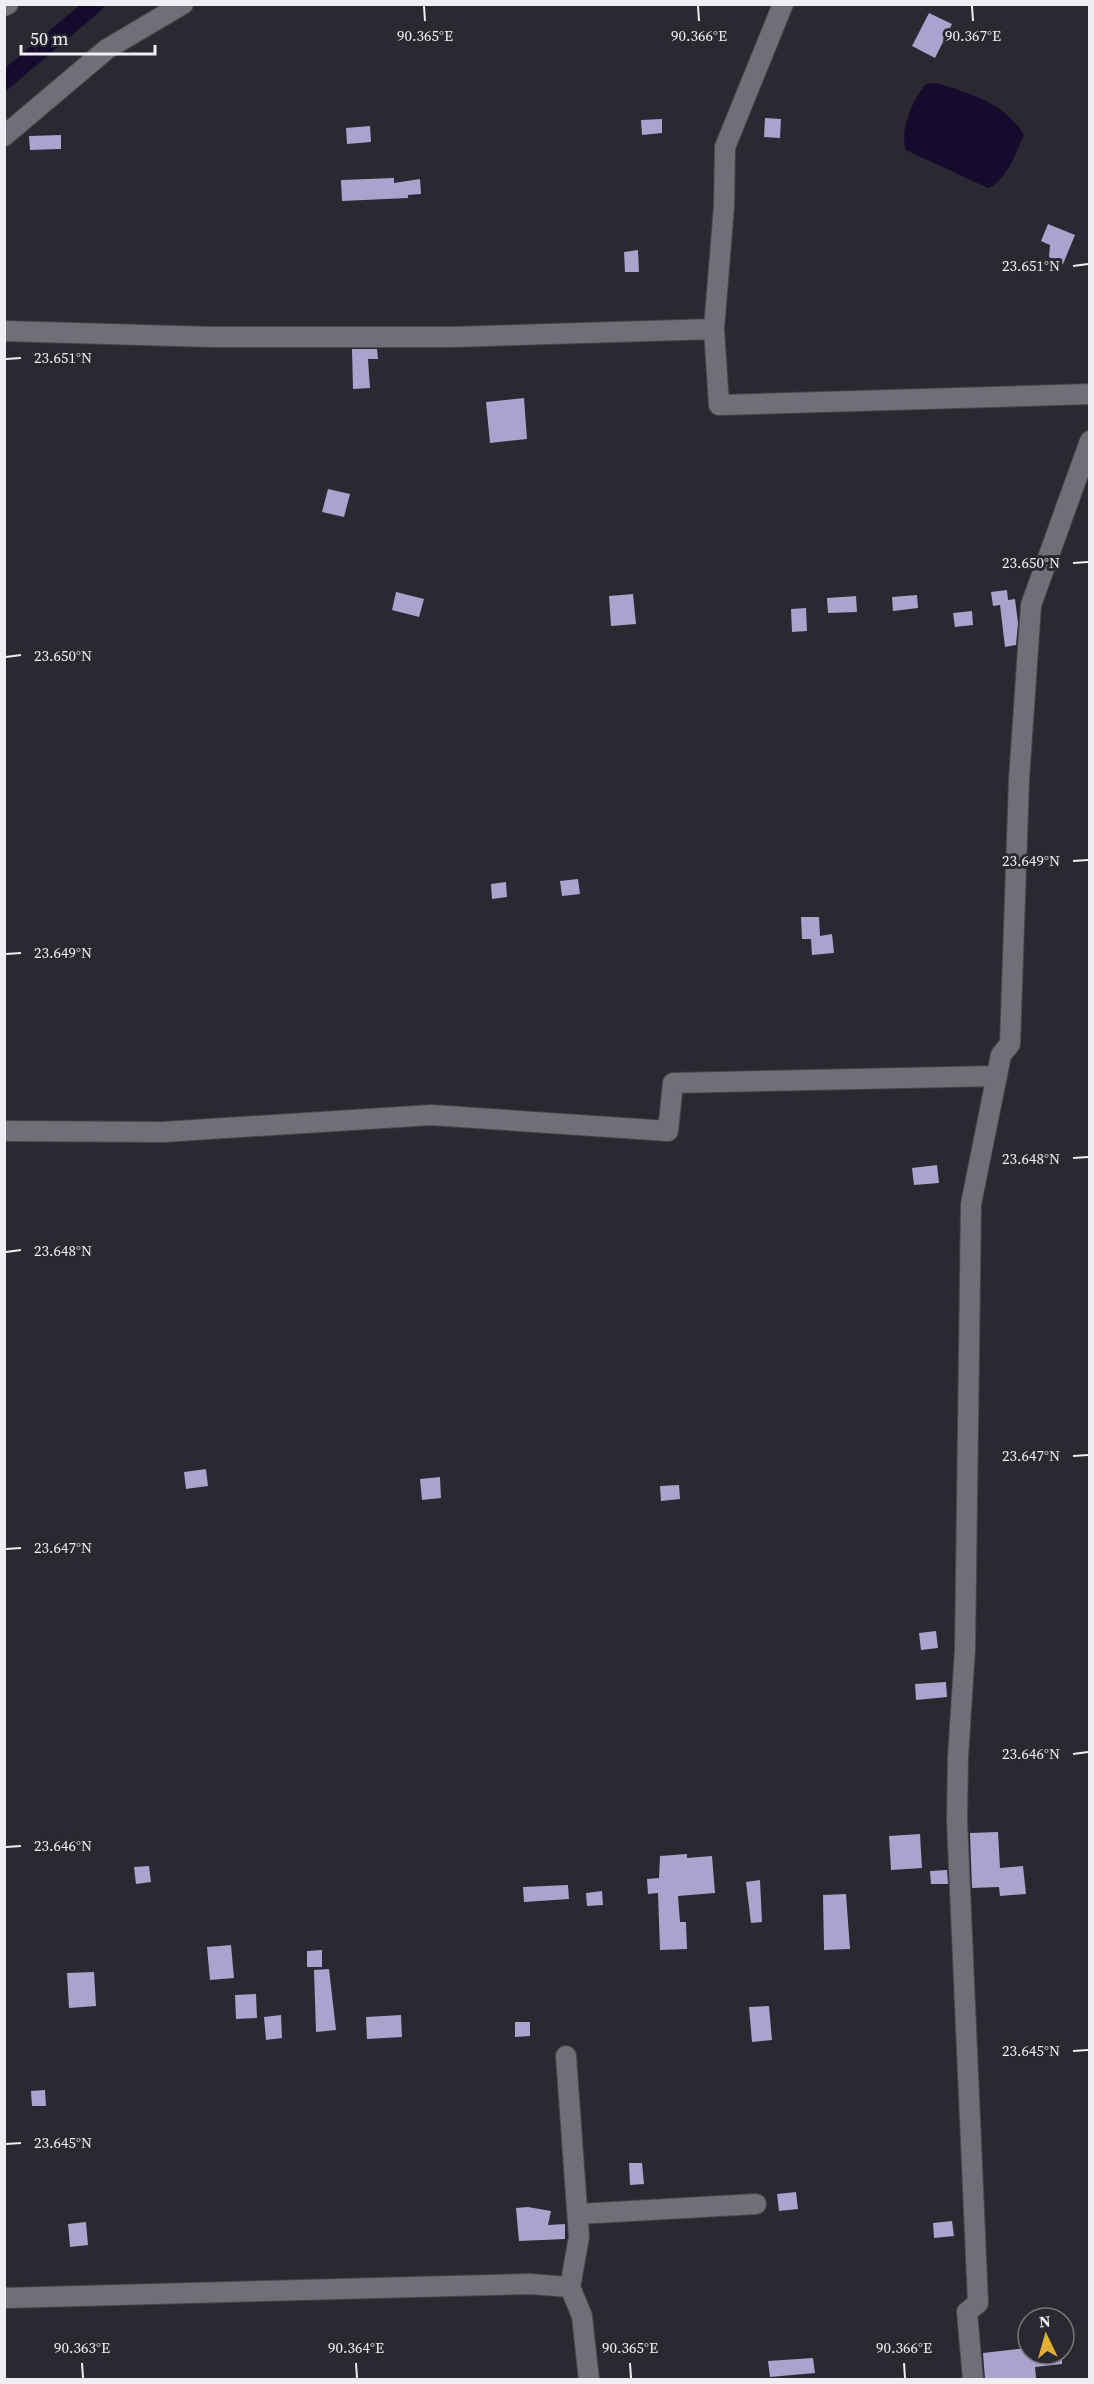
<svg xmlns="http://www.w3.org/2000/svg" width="1094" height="2384" viewBox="0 0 1094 2384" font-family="'Source Serif 4',serif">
  <rect width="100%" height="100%" fill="#2a2830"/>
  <path fill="#160b2d" d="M937,83C971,94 1005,103 1024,135C1015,153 1008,179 988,188L906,150C899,131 913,99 926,84Z"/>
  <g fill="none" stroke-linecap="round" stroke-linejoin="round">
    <polyline stroke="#160b2d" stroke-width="18" points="4,81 95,4"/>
  </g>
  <g fill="#aba2ce">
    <polygon points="929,13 952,24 935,58 912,46"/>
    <polygon points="765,118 781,119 780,138 764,137"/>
    <polygon points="662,119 662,133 642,135 641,120"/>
    <polygon points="370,126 371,142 347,144 346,128"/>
    <polygon points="61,135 61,149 30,150 29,136"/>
    <polygon points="394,178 394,183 420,179 421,194 408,195 408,198 342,201 341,180"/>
    <polygon points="1048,224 1075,235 1063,264 1049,257 1050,245 1041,241"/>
    <polygon points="638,250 639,272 625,272 624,252"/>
    <polygon points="352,349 377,349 378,359 368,359 370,388 353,389"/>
    <polygon points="524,398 527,439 490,443 486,402"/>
    <polygon points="328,489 350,494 344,517 322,512"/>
    <polygon points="1007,590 1008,600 1015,599 1018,623 1016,645 1005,647 1000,605 993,606 991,592"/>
    <polygon points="396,592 424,599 419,617 392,610"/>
    <polygon points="633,594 636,624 611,626 609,596"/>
    <polygon points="917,595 918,608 893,611 892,597"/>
    <polygon points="856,596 857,612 828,613 827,598"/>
    <polygon points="806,608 807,631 792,632 791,609"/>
    <polygon points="972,611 973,625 955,627 953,613"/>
    <polygon points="578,879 580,894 562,896 560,881"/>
    <polygon points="506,882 507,897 492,899 491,884"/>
    <polygon points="801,917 819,917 820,936 832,934 834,953 812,955 811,939 802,939"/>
    <polygon points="937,1165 939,1183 914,1185 912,1168"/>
    <polygon points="206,1469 208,1486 186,1489 184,1472"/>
    <polygon points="440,1477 441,1498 422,1500 420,1479"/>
    <polygon points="679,1485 680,1499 661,1501 660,1486"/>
    <polygon points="936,1631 938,1648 921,1650 919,1633"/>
    <polygon points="946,1682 947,1697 916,1700 915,1684"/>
    <polygon points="998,1832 1000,1868 1023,1866 1026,1894 1000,1896 999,1887 972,1888 970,1833"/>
    <polygon points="920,1834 922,1868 891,1870 889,1836"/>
    <polygon points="687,1854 687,1858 712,1856 715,1893 678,1896 680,1922 686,1922 687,1949 660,1950 658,1893 648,1894 647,1879 659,1878 660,1856"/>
    <polygon points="149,1866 151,1882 136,1884 134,1867"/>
    <polygon points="947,1870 948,1884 931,1884 930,1871"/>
    <polygon points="760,1880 762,1922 751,1923 746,1882"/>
    <polygon points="568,1885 569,1899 524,1902 523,1887"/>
    <polygon points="602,1891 603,1905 587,1906 586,1893"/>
    <polygon points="846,1894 850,1949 824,1950 823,1895"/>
    <polygon points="231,1945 234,1978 210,1980 207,1947"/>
    <polygon points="322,1950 322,1967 307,1967 307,1951"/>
    <polygon points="329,1969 336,2030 316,2032 314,1970"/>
    <polygon points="94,1972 96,2006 69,2008 67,1973"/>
    <polygon points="256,1994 257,2018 236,2019 235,1995"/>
    <polygon points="769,2006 772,2040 752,2042 749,2007"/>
    <polygon points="281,2015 282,2038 266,2040 264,2017"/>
    <polygon points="401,2015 402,2037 367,2039 366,2017"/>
    <polygon points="515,2022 530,2022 530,2036 515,2037"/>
    <polygon points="45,2090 46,2106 32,2106 31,2091"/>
    <polygon points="629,2163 642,2163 644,2184 630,2185"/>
    <polygon points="796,2192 798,2209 779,2211 777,2194"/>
    <polygon points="528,2207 551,2211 548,2225 565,2224 565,2239 519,2241 516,2208"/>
    <polygon points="952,2221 954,2236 934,2238 933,2223"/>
    <polygon points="86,2222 88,2245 70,2247 68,2224"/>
    <polygon points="1028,2348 1028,2354 1062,2354 1062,2364 1035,2367 1036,2378 985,2379 983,2353"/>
    <polygon points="813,2358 815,2373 770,2377 768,2361"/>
  </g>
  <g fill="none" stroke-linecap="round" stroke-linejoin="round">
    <defs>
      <g id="street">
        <polyline points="4,6 8,4"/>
        <polyline points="4,136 107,49 183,4"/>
        <polyline points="714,329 724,206 725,147 783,4"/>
        <polyline points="4,331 212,337 453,337 714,329 719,405 1090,394"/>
        <polyline points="4,1131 163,1132 431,1115 668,1131 673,1083 997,1076"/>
        <polyline points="566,2056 579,2237 570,2287"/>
        <polyline points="578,2214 756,2204"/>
        <polyline points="4,2298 530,2284 570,2287 582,2316 589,2380"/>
        <polyline points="973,2380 967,2312 978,2303 957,1821 958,1757 965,1649 971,1204 1001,1055 1010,1044 1019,780 1031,605 1090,441"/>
      </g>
    </defs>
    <use href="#street" stroke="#47464d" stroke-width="22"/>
    <use href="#street" stroke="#706e77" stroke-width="20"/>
  </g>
  <path fill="none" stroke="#efeef3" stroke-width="2" d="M424,6L425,21M698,6L699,21M972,6L973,21M1073,266L1088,264M6,359L21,358M1073,563L1088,562M6,657L21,655M1073,861L1088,860M6,954L21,953M1073,1158L1088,1157M6,1252L21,1250M1073,1456L1088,1455M6,1549L21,1548M1073,1754L1088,1752M6,1847L21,1846M1073,2051L1088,2050M6,2144L21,2143M82,2363L83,2378M356,2363L357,2378M630,2363L631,2378M904,2363L905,2378"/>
  <g font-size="15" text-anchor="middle" fill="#efeef3" stroke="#2a2830" stroke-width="6" stroke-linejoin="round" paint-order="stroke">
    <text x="425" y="41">90.365°E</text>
    <text x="699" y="41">90.366°E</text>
    <text x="973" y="41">90.367°E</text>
    <text x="1031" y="271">23.651°N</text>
    <text x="63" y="363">23.651°N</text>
    <text x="1031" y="568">23.650°N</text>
    <text x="63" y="661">23.650°N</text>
    <text x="1031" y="866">23.649°N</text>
    <text x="63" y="958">23.649°N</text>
    <text x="1031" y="1164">23.648°N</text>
    <text x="63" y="1256">23.648°N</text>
    <text x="1031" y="1461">23.647°N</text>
    <text x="63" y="1553">23.647°N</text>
    <text x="1031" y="1759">23.646°N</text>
    <text x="63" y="1851">23.646°N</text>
    <text x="1031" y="2056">23.645°N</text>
    <text x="63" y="2148">23.645°N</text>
    <text x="82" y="2353">90.363°E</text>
    <text x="356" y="2353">90.364°E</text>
    <text x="630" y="2353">90.365°E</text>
    <text x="904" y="2353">90.366°E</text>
  </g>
  <rect width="1094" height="2384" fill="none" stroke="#efeef3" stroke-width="12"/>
  <g transform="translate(1046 2336) rotate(355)"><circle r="28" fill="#2a2830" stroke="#79777e" stroke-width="1.5"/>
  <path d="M0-4.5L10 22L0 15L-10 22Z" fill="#e3ae34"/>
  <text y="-9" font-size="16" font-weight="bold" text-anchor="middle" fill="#efeef3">N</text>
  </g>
  <path d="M21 45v9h134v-9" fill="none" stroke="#efeef3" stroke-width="3"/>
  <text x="30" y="45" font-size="18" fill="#efeef3" stroke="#2a2830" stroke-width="4.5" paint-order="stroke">50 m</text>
</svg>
